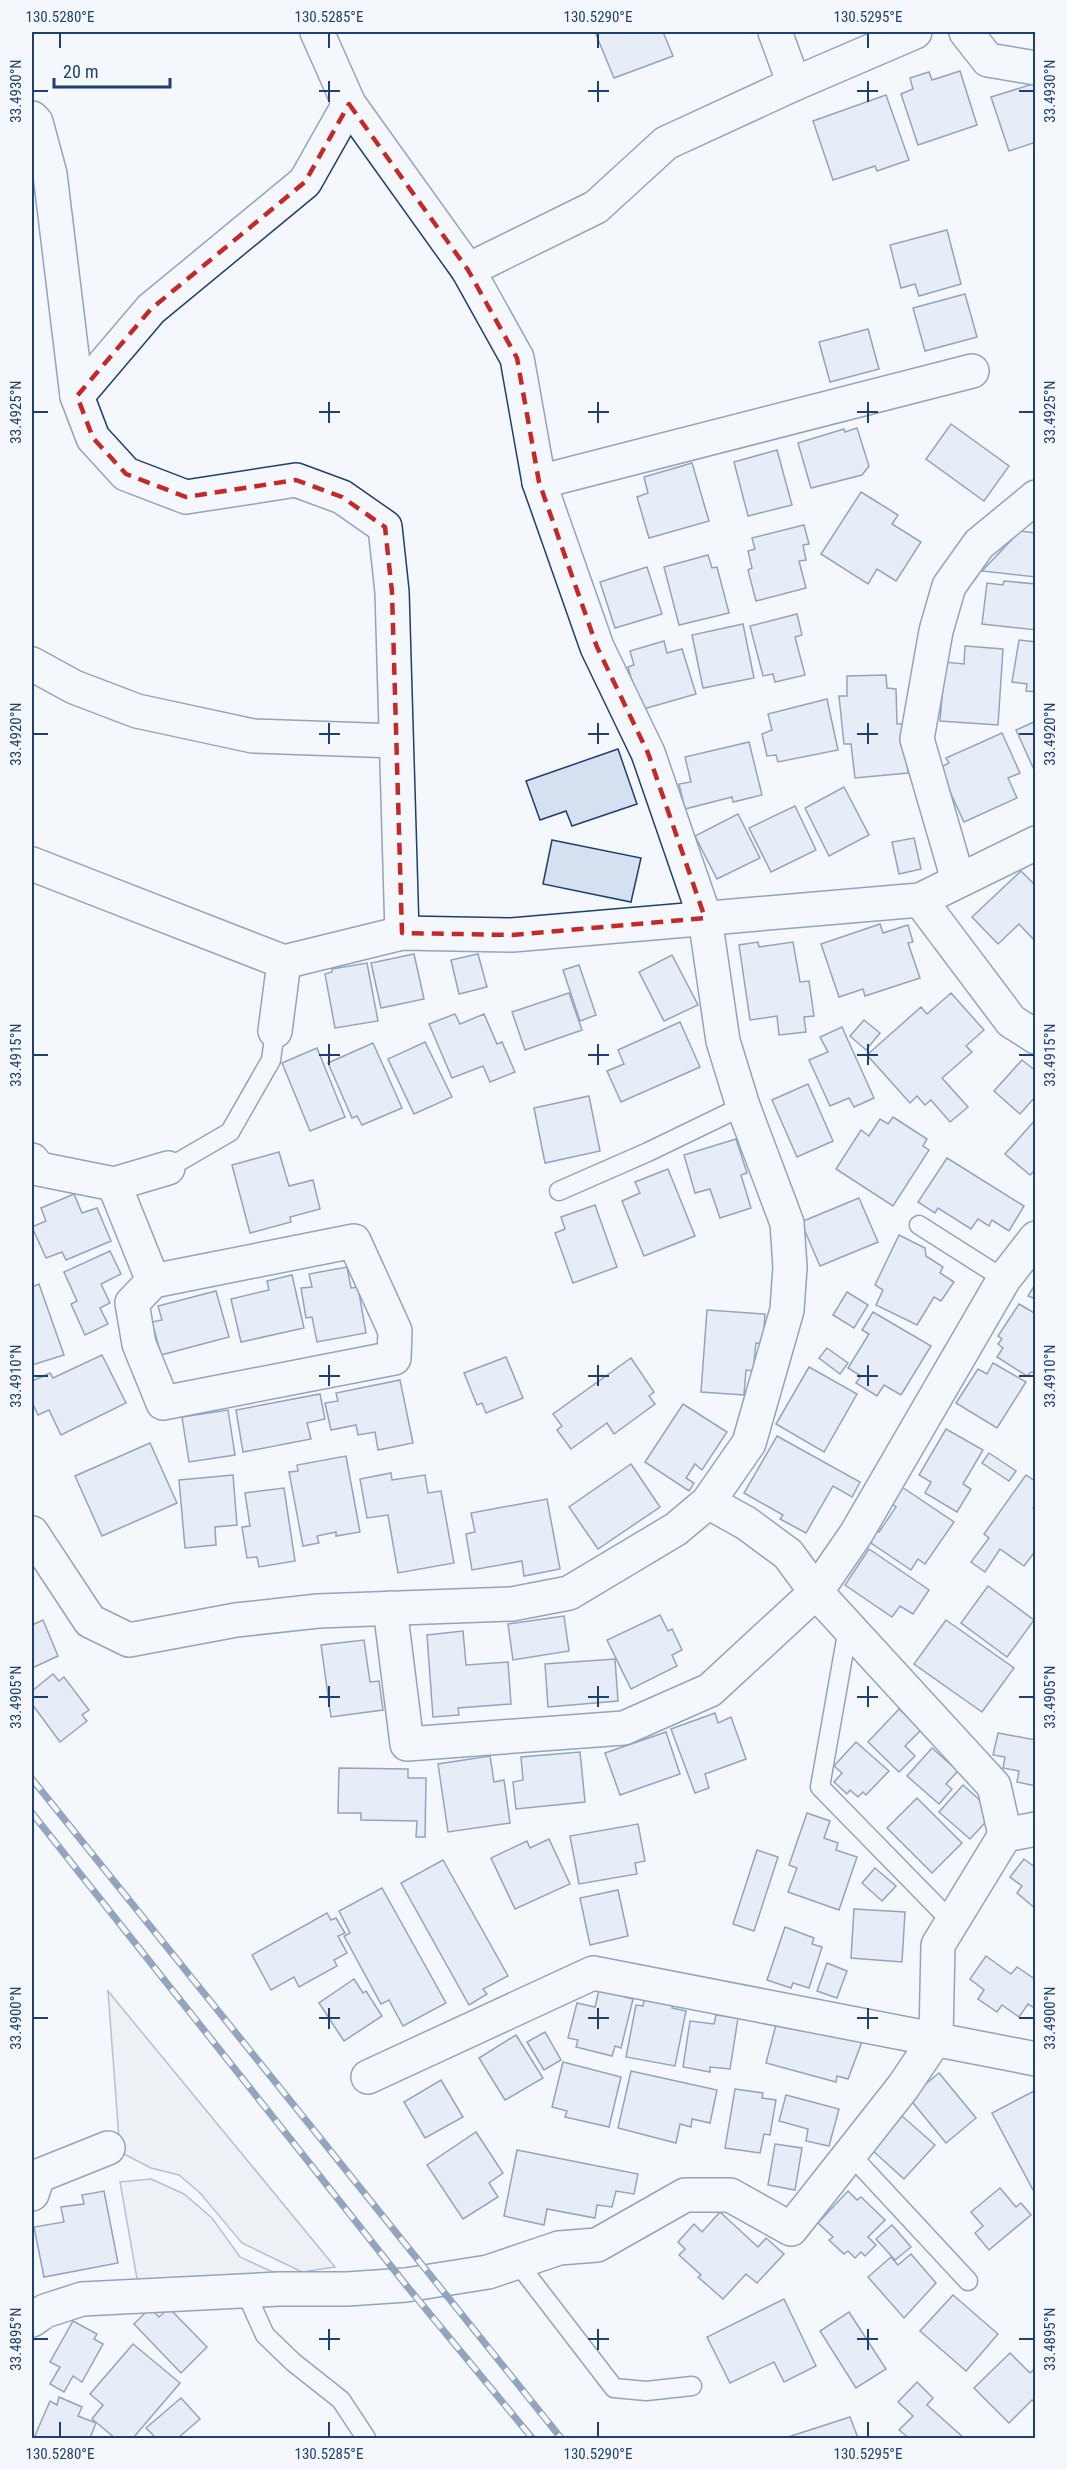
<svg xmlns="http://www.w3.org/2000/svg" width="1067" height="2470" viewBox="0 0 1067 2470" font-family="'Roboto Condensed',sans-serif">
  <rect width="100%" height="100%" fill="#f4f7fb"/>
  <polygon fill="#e3e9f0" stroke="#687fa3" stroke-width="1.5" points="151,2179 184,2194 212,2218 240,2257 299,2284 139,2290 120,2182"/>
  <polygon fill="#e3e8f0" stroke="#687fa3" stroke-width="1.5" points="108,1991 335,2267 302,2272 242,2243 200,2193 179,2175 151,2168 120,2152"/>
  <g fill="#d5e0f0" stroke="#1d3f73" stroke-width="1.5">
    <polygon points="595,32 663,32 673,56 614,78"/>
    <polygon points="960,71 977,125 918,145 901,94 913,89 910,78 929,72 932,80"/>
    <polygon points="1036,83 1036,142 1009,151 991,97"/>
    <polygon points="886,95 909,160 877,171 875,166 833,180 813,121"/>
    <polygon points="947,230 961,284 919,296 915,284 901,288 890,245"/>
    <polygon points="965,294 977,337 925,351 913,308"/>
    <polygon points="868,329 879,369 830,382 819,342"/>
    <polygon points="951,424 1009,466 984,501 926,459"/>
    <polygon points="857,428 869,466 862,475 811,488 798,443 844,429 845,432"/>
    <polygon points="777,450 792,505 748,516 734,462"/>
    <polygon points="692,463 709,521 649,538 637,497 648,493 644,477"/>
    <polygon points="861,492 898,515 892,524 921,542 896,581 877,569 868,584 821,554"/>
    <polygon points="804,525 809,544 803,545 806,560 799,561 806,588 756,601 748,570 752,568 748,551 755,549 752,538"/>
    <polygon points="1020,531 1036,533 1036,577 982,571"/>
    <polygon points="708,555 712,568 717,567 729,613 679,625 664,567"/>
    <polygon points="647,567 662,614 615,628 600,582"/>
    <polygon points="1004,581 1036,584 1036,630 982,624 987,583 1003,585"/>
    <polygon points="797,614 802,635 795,637 805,675 775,682 773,674 763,676 750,626"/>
    <polygon points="743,624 754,678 703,688 692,635"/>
    <polygon points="1019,640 1036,642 1036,692 1026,691 1027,684 1012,682"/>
    <polygon points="664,641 667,653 682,649 696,694 640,710 628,667 634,665 630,651"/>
    <polygon points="965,646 1003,649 998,725 940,721 945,662 964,664"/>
    <polygon points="886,675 887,688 896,689 897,724 904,724 908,773 855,778 851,744 844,744 839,696 847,696 847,676"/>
    <polygon points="827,699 838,750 778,762 776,755 767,756 762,734 772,730 768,714"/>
    <polygon points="1036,721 1036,774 1016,730"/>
    <polygon points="1002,733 1020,773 1008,778 1017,798 964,822 939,768 949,763 946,758"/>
    <polygon points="749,742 762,795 733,802 732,797 685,809 679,784 691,782 685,757"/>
    <polygon points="618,749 637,804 572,826 566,811 540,820 526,781"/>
    <polygon points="844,787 869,835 829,856 805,808"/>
    <polygon points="795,806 816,850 771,872 749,828"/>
    <polygon points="738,814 760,858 717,879 695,836"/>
    <polygon points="914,838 921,869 899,874 892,842"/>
    <polygon points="552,840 641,858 631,902 543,884"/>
    <polygon points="1021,871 1036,886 1036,942 1019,924 998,944 972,917"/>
    <polygon points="880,924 883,933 908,925 913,942 908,943 920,978 865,996 863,989 839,997 821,944"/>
    <polygon points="758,942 759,947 793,942 800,982 809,981 814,1016 804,1017 806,1032 779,1035 777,1016 750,1020 739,945"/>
    <polygon points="414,954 424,999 381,1008 371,963"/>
    <polygon points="478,954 487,987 459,994 451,960"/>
    <polygon points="672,955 698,1005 664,1021 639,972"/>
    <polygon points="367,963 378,1021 335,1028 325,974 332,972 332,969"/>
    <polygon points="579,965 596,1015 580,1021 563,970"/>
    <polygon points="569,993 582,1030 525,1050 512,1012"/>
    <polygon points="951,993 984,1030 966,1046 972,1052 942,1078 968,1107 950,1122 931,1100 925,1105 917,1096 910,1103 867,1055 921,1007 927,1014"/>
    <polygon points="455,1014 460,1024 484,1014 497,1044 502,1042 515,1072 490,1082 483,1066 452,1078 429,1024"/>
    <polygon points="864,1020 880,1033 866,1050 850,1036"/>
    <polygon points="680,1022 700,1067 621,1102 607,1071 624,1064 618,1050"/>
    <polygon points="842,1027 874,1098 854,1107 849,1098 830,1106 809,1060 828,1052 820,1037"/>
    <polygon points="425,1042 452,1097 414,1114 388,1059"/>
    <polygon points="373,1043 402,1108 362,1125 357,1116 352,1118 328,1063"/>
    <polygon points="317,1048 345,1117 310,1131 282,1063"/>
    <polygon points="1022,1060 1036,1071 1036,1096 1020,1114 994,1091"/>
    <polygon points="808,1084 833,1141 797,1157 772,1100"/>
    <polygon points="589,1096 600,1151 545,1163 534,1108"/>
    <polygon points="893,1117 927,1139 923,1146 929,1150 893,1206 836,1169 861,1130 869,1136 880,1119 888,1124"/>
    <polygon points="1036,1119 1036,1169 1030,1175 1005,1154"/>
    <polygon points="736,1139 747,1173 741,1175 751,1208 720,1218 710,1189 695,1193 684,1155"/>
    <polygon points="279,1152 289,1186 313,1180 320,1209 290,1217 291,1222 250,1233 232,1165"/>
    <polygon points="947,1158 1024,1206 1009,1231 992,1220 989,1226 978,1219 971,1229 938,1208 935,1213 918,1202"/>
    <polygon points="668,1169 695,1236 644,1256 622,1201 640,1193 635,1182"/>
    <polygon points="74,1194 82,1213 97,1208 111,1241 66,1260 62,1252 46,1258 32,1227 46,1221 41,1208"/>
    <polygon points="859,1198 878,1242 820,1266 801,1222"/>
    <polygon points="595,1205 617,1267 573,1283 555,1233 565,1229 561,1217"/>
    <polygon points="899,1235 925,1248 926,1256 943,1267 940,1273 954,1282 941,1301 934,1297 917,1325 876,1305 883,1290 875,1285"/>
    <polygon points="110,1251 121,1274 101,1284 110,1303 100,1308 108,1324 85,1335 71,1304 77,1301 64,1272"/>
    <polygon points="347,1267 351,1288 358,1287 366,1333 317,1342 312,1317 306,1318 301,1288 312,1287 309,1274"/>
    <polygon points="292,1275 304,1328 241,1342 231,1299 269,1290 267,1281"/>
    <polygon points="1036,1283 1036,1299 1028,1296"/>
    <polygon points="39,1284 64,1355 32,1365 32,1287"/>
    <polygon points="216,1291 229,1337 161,1355 152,1322 162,1320 158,1306"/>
    <polygon points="847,1292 868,1305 854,1328 833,1315"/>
    <polygon points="1019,1304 1036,1314 1036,1373 1031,1372 1027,1376 997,1357 1003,1348 998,1344 1002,1339 998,1336"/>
    <polygon points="707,1310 765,1314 763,1344 756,1343 753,1371 746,1370 744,1395 701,1392"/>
    <polygon points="873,1312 931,1346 901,1395 884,1385 877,1396 856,1383 861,1376 848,1368 869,1334 862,1330"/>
    <polygon points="827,1348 848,1363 840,1374 819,1358"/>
    <polygon points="102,1355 126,1403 61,1435 49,1410 38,1415 32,1402 32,1381 50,1373 53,1378"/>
    <polygon points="506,1357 523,1398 486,1413 482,1403 477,1405 464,1373"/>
    <polygon points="631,1358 654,1392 649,1396 655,1404 614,1434 607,1423 571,1449 557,1430 562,1426 553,1414"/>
    <polygon points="993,1363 1026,1382 997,1428 956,1403 978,1369 987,1374"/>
    <polygon points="809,1367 857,1394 824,1452 776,1424"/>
    <polygon points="400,1380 413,1443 378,1450 375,1432 358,1435 356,1425 331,1430 325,1403 338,1401 336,1393"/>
    <polygon points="320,1394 325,1419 307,1423 311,1439 243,1452 236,1410"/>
    <polygon points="683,1404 727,1432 702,1470 695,1464 686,1478 694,1483 689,1491 645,1462"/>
    <polygon points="228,1410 235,1455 189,1462 182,1417"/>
    <polygon points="946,1429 983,1450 963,1484 971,1489 957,1512 925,1493 931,1482 919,1475"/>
    <polygon points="777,1436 860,1482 852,1497 833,1486 806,1533 780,1519 783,1515 744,1493"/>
    <polygon points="150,1443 177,1503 102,1536 75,1476"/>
    <polygon points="989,1453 1016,1471 1009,1481 982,1463"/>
    <polygon points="346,1456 360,1532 336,1536 336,1532 317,1536 319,1543 303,1546 289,1472 298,1471 297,1465"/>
    <polygon points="631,1464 660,1507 598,1549 569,1507"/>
    <polygon points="391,1473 392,1480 425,1475 428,1493 441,1491 454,1563 398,1573 388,1515 367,1518 360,1479"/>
    <polygon points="233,1475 237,1525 215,1527 216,1545 185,1548 179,1480"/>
    <polygon points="1026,1475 1036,1482 1036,1504 1033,1508 1036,1510 1036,1550 1024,1566 1000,1549 985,1572 971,1562 989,1538 984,1534"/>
    <polygon points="902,1487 954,1522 925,1564 918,1559 911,1570 868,1541 875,1529 879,1532 896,1507 891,1503"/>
    <polygon points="284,1488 295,1561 259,1567 257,1557 247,1558 242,1527 250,1526 245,1493"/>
    <polygon points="547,1499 560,1569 524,1576 522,1561 472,1570 466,1534 475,1532 471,1513"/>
    <polygon points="869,1549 929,1590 913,1614 900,1606 892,1617 845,1585"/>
    <polygon points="988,1586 1034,1620 1007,1657 961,1623"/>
    <polygon points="660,1615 668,1631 672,1629 682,1650 672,1655 677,1666 631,1689 607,1640"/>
    <polygon points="564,1616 569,1651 513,1660 508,1624"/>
    <polygon points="43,1620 58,1656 32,1668 32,1625"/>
    <polygon points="946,1620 1014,1668 982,1712 914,1664"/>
    <polygon points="463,1631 466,1665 508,1662 511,1704 458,1708 459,1715 433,1717 427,1635"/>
    <polygon points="364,1640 370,1682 379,1681 383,1710 331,1717 321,1645"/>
    <polygon points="615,1659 618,1701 548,1707 545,1664"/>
    <polygon points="53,1674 59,1681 64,1677 89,1710 82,1715 87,1721 60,1742 32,1704 32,1691"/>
    <polygon points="899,1709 921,1730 905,1746 915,1756 899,1772 868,1742"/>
    <polygon points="715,1713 718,1723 731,1717 746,1759 705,1774 709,1788 695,1793 671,1729"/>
    <polygon points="666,1732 680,1774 620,1795 605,1753"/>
    <polygon points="998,1733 1036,1740 1036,1786 1017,1782 1019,1771 1003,1768 1005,1757 993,1755"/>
    <polygon points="856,1742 889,1771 866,1795 863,1792 858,1797 850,1790 847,1794 834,1782 842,1773 834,1766"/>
    <polygon points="932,1748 958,1771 946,1784 952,1789 939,1804 907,1776"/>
    <polygon points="580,1752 585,1802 516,1809 513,1782 523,1780 521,1757"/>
    <polygon points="490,1756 494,1782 504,1780 510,1823 448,1832 438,1764"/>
    <polygon points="339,1768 408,1769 408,1778 426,1778 425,1837 416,1837 417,1821 361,1820 361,1813 338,1813"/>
    <polygon points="963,1785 994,1813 970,1839 939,1812"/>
    <polygon points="917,1798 962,1843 932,1873 887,1828"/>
    <polygon points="807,1813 830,1821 824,1838 838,1843 836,1850 857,1857 839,1910 788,1892 797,1868 789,1865"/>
    <polygon points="638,1824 645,1861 635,1863 637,1874 579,1884 570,1836"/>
    <polygon points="549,1839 570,1884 515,1909 491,1858 527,1841 530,1848"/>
    <polygon points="757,1850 778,1857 754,1931 733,1924"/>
    <polygon points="1024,1859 1036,1868 1036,1909 1017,1893 1022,1886 1010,1877"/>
    <polygon points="443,1860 508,1976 483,1989 487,1994 469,2005 401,1883"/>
    <polygon points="875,1868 896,1886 882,1901 862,1883"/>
    <polygon points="382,1888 446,2003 403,2026 389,2000 381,2004 344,1936 350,1933 339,1911"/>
    <polygon points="618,1890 628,1936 590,1945 580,1898"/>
    <polygon points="854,1909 905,1912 902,1962 851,1958"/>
    <polygon points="327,1913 331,1920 336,1918 345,1933 338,1936 347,1953 334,1960 337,1966 299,1987 294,1977 271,1990 252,1955"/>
    <polygon points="785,1927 814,1938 812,1944 822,1947 809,1988 793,1983 791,1988 767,1980"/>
    <polygon points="986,1956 1011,1974 1017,1967 1036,1980 1036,2009 1028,2004 1019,2017 1002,2005 997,2012 978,1999 984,1990 970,1979"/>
    <polygon points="827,1963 847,1971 837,1998 817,1991"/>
    <polygon points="354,1979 363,1993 366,1991 382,2016 344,2041 319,2003"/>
    <polygon points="599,1990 633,1999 621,2048 615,2046 612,2056 576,2047 578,2040 568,2038 577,2003 595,2007"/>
    <polygon points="645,1994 674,1999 672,2008 686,2011 675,2066 626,2057 636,2005 643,2006"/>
    <polygon points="716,2015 738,2018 730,2069 710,2067 710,2072 683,2067 690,2021 714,2024"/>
    <polygon points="778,2017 863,2039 848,2079 837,2076 836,2082 766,2063"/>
    <polygon points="545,2032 561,2060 544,2070 527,2042"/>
    <polygon points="516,2035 543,2078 505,2100 479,2058"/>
    <polygon points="563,2062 621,2077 609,2127 565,2117 567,2111 552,2107"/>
    <polygon points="631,2071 717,2090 710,2123 692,2119 691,2127 680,2124 676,2143 618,2128"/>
    <polygon points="939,2073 976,2118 946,2143 909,2098"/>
    <polygon points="441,2080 463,2117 425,2138 404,2102"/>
    <polygon points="735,2089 763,2093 762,2098 776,2100 770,2135 764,2134 760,2153 725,2148"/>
    <polygon points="1036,2090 1036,2188 1033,2190 992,2113"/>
    <polygon points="786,2095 839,2109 829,2146 806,2141 808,2129 779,2121"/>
    <polygon points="902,2116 935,2145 904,2179 872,2150"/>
    <polygon points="476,2132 503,2173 489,2183 498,2197 463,2219 427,2165"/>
    <polygon points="775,2144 802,2148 795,2190 768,2185"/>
    <polygon points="517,2150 638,2174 634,2194 616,2191 612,2207 597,2205 595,2218 547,2209 544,2225 504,2216"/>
    <polygon points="1000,2188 1016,2207 1021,2203 1031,2215 989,2250 975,2233 983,2226 971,2212"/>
    <polygon points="104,2191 118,2263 44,2277 34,2227 64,2222 61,2207 84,2204 82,2195"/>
    <polygon points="848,2191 857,2200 861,2197 885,2220 868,2237 876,2245 865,2256 861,2252 855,2258 848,2251 844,2254 829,2240 833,2237 818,2223"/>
    <polygon points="720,2212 758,2247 766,2238 784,2254 757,2283 746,2274 723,2299 698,2277 701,2275 679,2255 685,2249 678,2242 694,2224 702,2232"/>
    <polygon points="892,2225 911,2247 895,2260 876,2239"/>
    <polygon points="911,2254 936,2283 904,2318 868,2277 891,2257 898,2265"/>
    <polygon points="953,2295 998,2334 966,2371 920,2331"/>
    <polygon points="784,2299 816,2366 784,2382 774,2362 730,2383 707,2337"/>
    <polygon points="150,2308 159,2317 169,2308 207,2347 181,2373 134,2324"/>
    <polygon points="849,2312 886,2369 856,2388 820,2331"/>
    <polygon points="73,2321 97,2334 94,2339 103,2344 82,2382 73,2376 64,2392 50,2384 60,2367 50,2362"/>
    <polygon points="133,2344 180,2383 133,2438 115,2438 92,2419 103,2405 90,2394"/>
    <polygon points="1010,2353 1030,2373 1036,2367 1036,2404 1032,2400 1009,2423 974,2388"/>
    <polygon points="917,2382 933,2398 927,2405 964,2438 909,2438 899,2430 913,2416 898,2402"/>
    <polygon points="59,2397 82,2407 78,2416 96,2423 90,2438 34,2438 50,2401 57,2405"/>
    <polygon points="181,2398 200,2419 178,2438 156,2438 146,2428"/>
    <polygon points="850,2417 858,2438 785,2438"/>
  </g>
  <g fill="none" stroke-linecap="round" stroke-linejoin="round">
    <defs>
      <g id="service">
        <polyline points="168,1168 230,1132 271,1060 275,1031"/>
        <polyline points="559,1191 648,1152 743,1106"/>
        <polyline points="919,1225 1004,1279"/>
        <polyline points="848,1628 820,1787 952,1922"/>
        <polyline points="850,2154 968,2281"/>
        <polyline points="517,2262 614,2388 646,2391 692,2386"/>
        <polyline points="245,2291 265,2335 293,2362 341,2400 366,2438"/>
      </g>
      <g id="minor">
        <polyline points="775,32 794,84 915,32"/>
        <polyline points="966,32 988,60 1036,68"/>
        <polyline points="32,118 36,122 50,174 77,396 93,438 126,474 186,497 296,480 342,497 385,527 392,592 402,933"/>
        <polyline points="468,270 596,207 666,143 794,84"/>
        <polyline points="77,396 151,309 305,182 349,104"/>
        <polyline points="539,482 972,371"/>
        <polyline points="32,664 74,687 137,711 253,736 396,741"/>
        <polyline points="32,864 284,962 402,933 512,935 920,900 1036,843"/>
        <polyline points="958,880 917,739 936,631 949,586 979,544 1036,497"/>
        <polyline points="920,900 1011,1021 1036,1037"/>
        <polyline points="275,1031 284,962"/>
        <polyline points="32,1160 39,1169 114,1184 168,1168"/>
        <polyline points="114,1184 153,1281 132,1303 139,1344 163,1403 394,1358 395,1331 354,1241 153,1281"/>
        <polyline points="32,1533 90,1621 129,1640 236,1620 318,1611 512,1604 569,1593 676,1529 708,1502 749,1443 787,1310 790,1267 787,1223 743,1106 723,1041 705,918 648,753 597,647 539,482 517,358 468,270 349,104 317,32"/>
        <polyline points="390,1608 407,1744 624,1728 710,1690 816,1592 856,1534 1004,1279 1036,1238"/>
        <polyline points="1005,1835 1036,1829"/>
        <polyline points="368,2077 593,1973 1036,2059"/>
        <polyline points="32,2194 38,2176 108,2148"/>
        <polyline points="32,2320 45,2311 82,2299 279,2289 347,2289 406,2285 488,2272 559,2248 597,2245 685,2195 730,2195 791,2229 903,2087 936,2038 938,1945 1005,1835 994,1786 816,1592 788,1554 746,1523 708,1502"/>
      </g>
    </defs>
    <use href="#service" stroke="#1d3f73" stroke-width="21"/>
    <use href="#minor" stroke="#1d3f73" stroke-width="36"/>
    <use href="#service" stroke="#f4f7fb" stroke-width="18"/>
    <use href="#minor" stroke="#f4f7fb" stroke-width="33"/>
    <defs>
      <g id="rail">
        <polyline points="32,1779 561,2438"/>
        <polyline points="32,1813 406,2285 532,2438"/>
      </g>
    </defs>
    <use href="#rail" stroke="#1d3f73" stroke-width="7"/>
    <use href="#rail" stroke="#f4f7fb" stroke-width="4.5" stroke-dasharray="14" stroke-linecap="butt"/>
  </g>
  <path d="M0 0H1067V2470H0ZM349,104L468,270L517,358L539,482L597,647L648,753L705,918L512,935L402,933L392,592L385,527L342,497L296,480L186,497L126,474L93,438L77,396L151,309L305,182Z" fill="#f4f7fb" fill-opacity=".55" fill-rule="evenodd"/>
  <path fill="none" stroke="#c62828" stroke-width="4.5" stroke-dasharray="12 8" stroke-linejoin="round" d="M349,104L468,270L517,358L539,482L597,647L648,753L705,918L512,935L402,933L392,592L385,527L342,497L296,480L186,497L126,474L93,438L77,396L151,309L305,182Z"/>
  <path fill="none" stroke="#1d3f73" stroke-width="2" d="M60,33V48M329,33V48M598,33V48M868,33V48M329,81V102M598,81V102M868,81V102M33,91H48M319,91H340M588,91H609M857,91H878M1019,91H1034M329,402V423M598,402V423M868,402V423M33,412H48M319,412H340M588,412H609M857,412H878M1019,412H1034M329,723V744M598,723V744M868,723V744M33,734H48M319,734H340M588,734H609M857,734H878M1019,734H1034M329,1044V1065M598,1044V1065M868,1044V1065M33,1055H48M319,1055H340M588,1055H609M857,1055H878M1019,1055H1034M329,1365V1386M598,1365V1386M868,1365V1386M33,1376H48M319,1376H340M588,1376H609M857,1376H878M1019,1376H1034M329,1686V1707M598,1686V1707M868,1686V1707M33,1697H48M319,1697H340M588,1697H609M857,1697H878M1019,1697H1034M329,2008V2029M598,2008V2029M868,2008V2029M33,2018H48M319,2018H340M588,2018H609M857,2018H878M1019,2018H1034M329,2329V2350M598,2329V2350M868,2329V2350M33,2339H48M319,2339H340M588,2339H609M857,2339H878M1019,2339H1034M60,2422V2437M329,2422V2437M598,2422V2437M868,2422V2437"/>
  <rect width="1067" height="2470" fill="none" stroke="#f4f7fb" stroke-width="66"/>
  <path d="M54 78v9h116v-9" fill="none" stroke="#1d3f73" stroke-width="3"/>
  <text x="63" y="78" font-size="18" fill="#1d3f73" stroke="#f4f7fb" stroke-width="4.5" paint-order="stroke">20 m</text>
  <rect x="33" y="33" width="1001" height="2404" fill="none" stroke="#1d3f73" stroke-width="2"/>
  <g font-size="15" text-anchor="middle" fill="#1d3f73">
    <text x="60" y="22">130.5280°E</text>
    <text x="329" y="22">130.5285°E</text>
    <text x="598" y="22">130.5290°E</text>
    <text x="868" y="22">130.5295°E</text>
    <text transform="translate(16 91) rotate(-90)" y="5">33.4930°N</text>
    <text transform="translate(1050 91) rotate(-90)" y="5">33.4930°N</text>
    <text transform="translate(16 412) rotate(-90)" y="5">33.4925°N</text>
    <text transform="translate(1050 412) rotate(-90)" y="5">33.4925°N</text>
    <text transform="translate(16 734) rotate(-90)" y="5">33.4920°N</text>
    <text transform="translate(1050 734) rotate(-90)" y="5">33.4920°N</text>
    <text transform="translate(16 1055) rotate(-90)" y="5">33.4915°N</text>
    <text transform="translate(1050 1055) rotate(-90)" y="5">33.4915°N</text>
    <text transform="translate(16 1376) rotate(-90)" y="5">33.4910°N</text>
    <text transform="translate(1050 1376) rotate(-90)" y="5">33.4910°N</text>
    <text transform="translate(16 1697) rotate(-90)" y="5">33.4905°N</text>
    <text transform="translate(1050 1697) rotate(-90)" y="5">33.4905°N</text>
    <text transform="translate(16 2018) rotate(-90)" y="5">33.4900°N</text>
    <text transform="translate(1050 2018) rotate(-90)" y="5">33.4900°N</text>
    <text transform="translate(16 2339) rotate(-90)" y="5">33.4895°N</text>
    <text transform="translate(1050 2339) rotate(-90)" y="5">33.4895°N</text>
    <text x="60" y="2459">130.5280°E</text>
    <text x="329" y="2459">130.5285°E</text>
    <text x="598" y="2459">130.5290°E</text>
    <text x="868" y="2459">130.5295°E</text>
  </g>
</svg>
